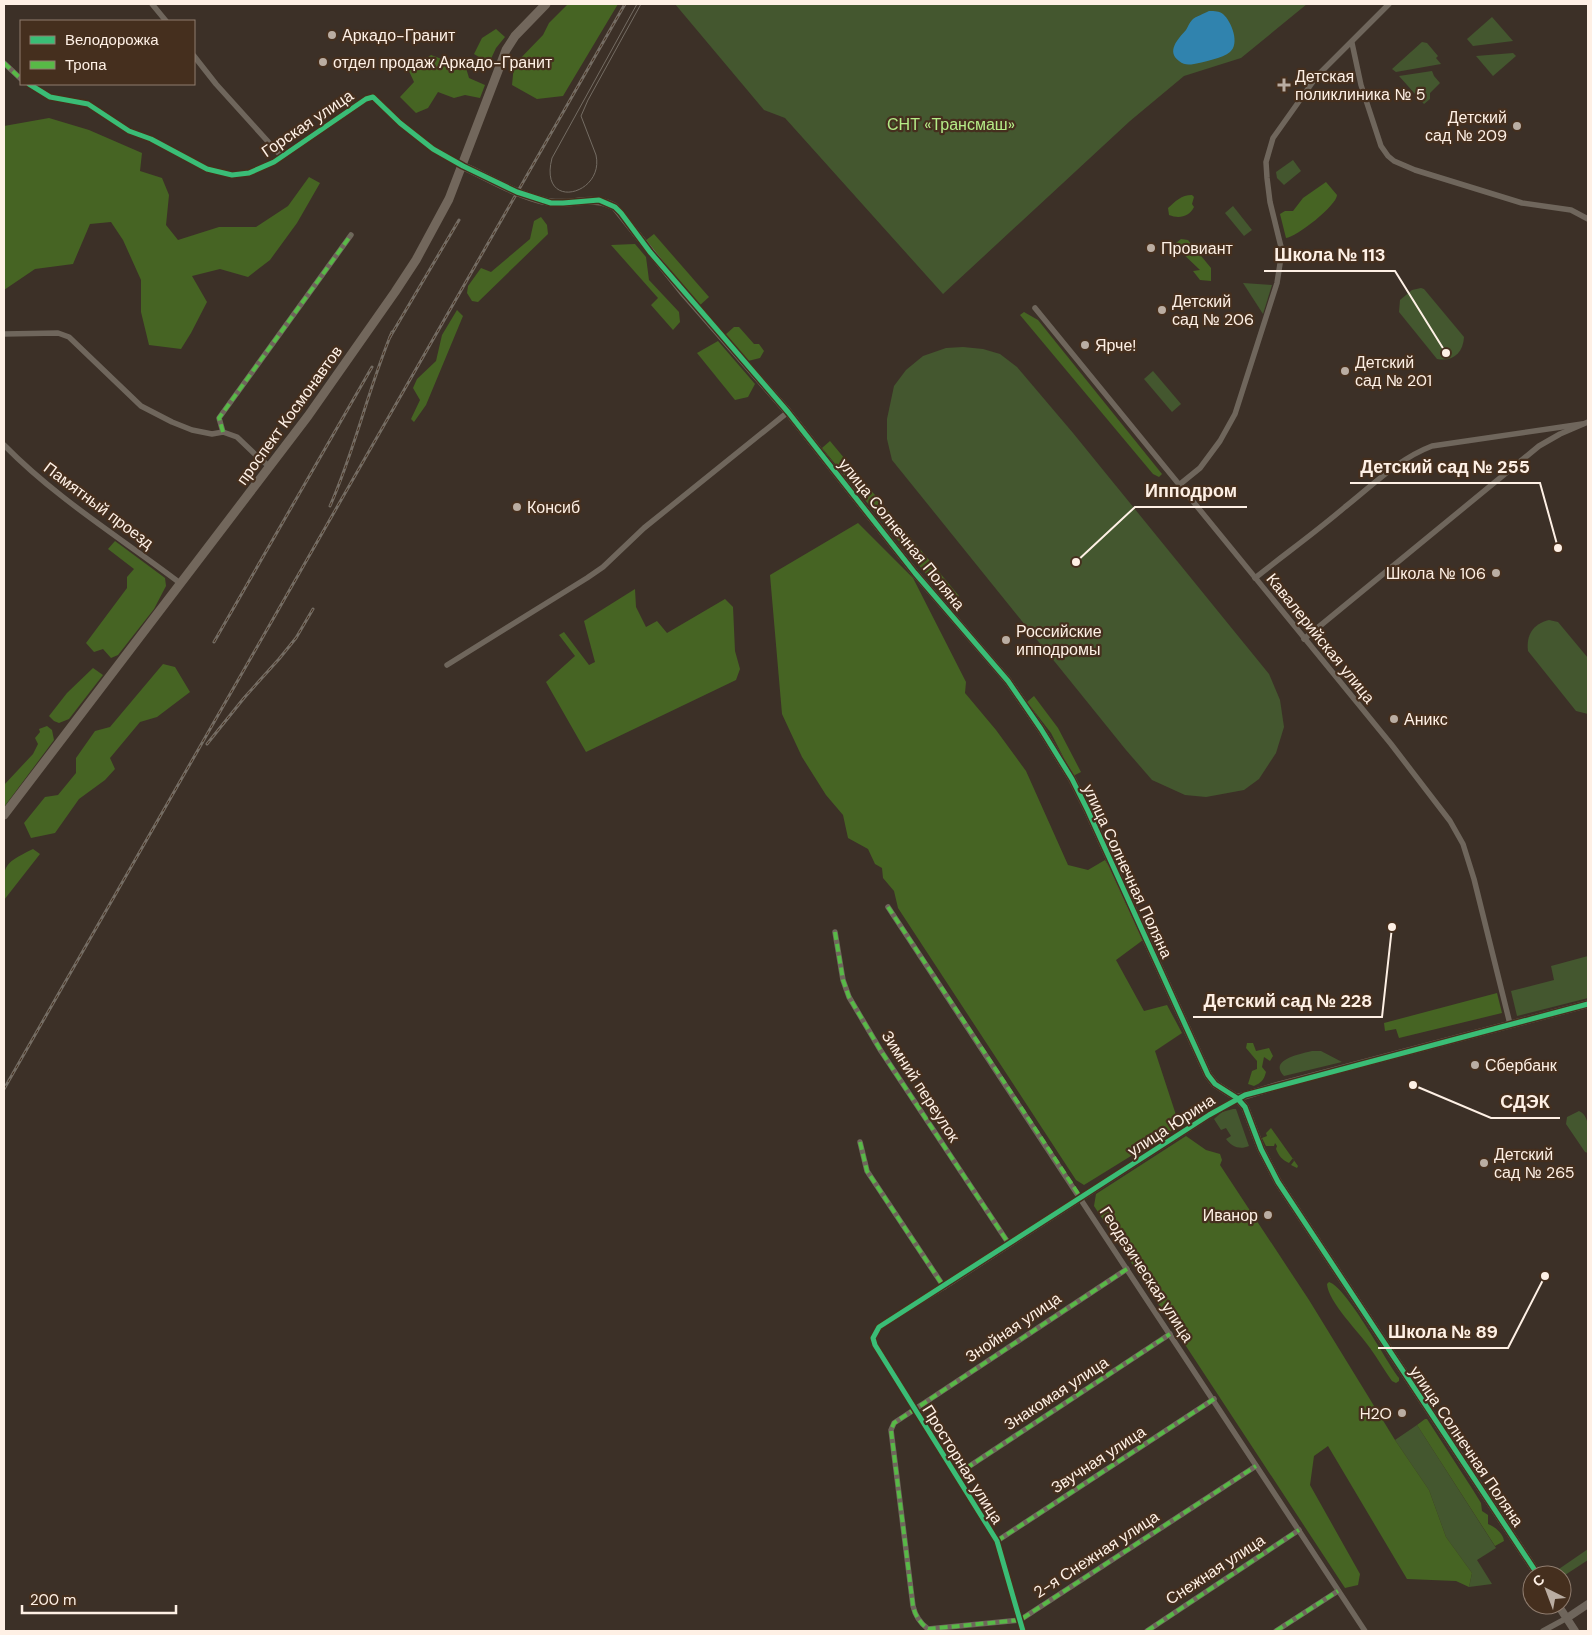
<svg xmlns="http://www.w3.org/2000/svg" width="1592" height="1635" viewBox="0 0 1592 1635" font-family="'DM Sans',sans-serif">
  <rect width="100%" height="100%" fill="#3c3027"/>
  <g fill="#44572f">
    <polygon points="675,4 1307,4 1241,58 1184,76 1130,121 943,294 785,118 764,110"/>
    <polygon points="1492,17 1513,41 1473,46 1467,39"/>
    <polygon points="1422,42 1427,43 1438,56 1436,58 1441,64 1396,72 1392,69"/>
    <polygon points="1513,53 1516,56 1493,76 1476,56"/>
    <polygon points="1432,71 1434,76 1440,83 1430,93 1430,99 1424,104 1399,76"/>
    <polygon points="1293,160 1301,171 1284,185 1277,178 1276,172"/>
    <polygon points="1233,206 1252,230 1244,236 1225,213"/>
    <polygon points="1243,283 1272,285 1263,314"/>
    <path d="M1421,288L1424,289L1464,337C1463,353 1453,362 1437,359L1399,312L1400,300L1412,290Z"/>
    <polygon points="963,347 983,349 1000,354 1017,367 1073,433 1269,674 1280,700 1284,727 1276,753 1259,779 1244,790 1206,797 1185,795 1152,780 1126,750 892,460 887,439 887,419 894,386 906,370 923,356 946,348"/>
    <polygon points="1153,371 1181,404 1172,412 1144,379"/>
    <path d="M1549,620L1558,622L1588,658V714L1576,711L1528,651C1526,635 1533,624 1549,620Z"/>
    <polygon points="1588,956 1588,998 1517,1016 1511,991 1554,980 1551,966"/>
    <path d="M1312,1051H1321L1342,1062L1284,1076C1268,1060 1300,1054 1312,1051Z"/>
    <path d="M1233,1109H1236L1249,1146C1240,1150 1232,1147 1226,1139L1231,1136L1226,1128L1221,1130L1214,1119L1222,1112Z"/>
    <path d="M1579,1111C1592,1116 1588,1141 1588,1153L1585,1152L1566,1124L1567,1117Z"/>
    <polygon points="1417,1425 1496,1548 1477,1560 1492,1584 1469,1587 1472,1573 1446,1537 1429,1490 1395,1440"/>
    <polygon points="1588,1549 1588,1560 1562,1577 1562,1575 1556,1571"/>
  </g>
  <g fill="#466423">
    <polygon points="568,4 618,4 563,96 537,99 512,85 514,65 543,35 549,23"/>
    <polygon points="496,29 505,37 496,48 489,63 474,54 482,38"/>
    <polygon points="431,55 466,68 469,78 485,85 480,98 465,95 454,98 438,92 428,108 416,113 400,97 414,82 409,71"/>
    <polygon points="49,118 89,130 142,153 140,171 162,178 169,195 166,225 178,240 219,227 256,227 288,206 309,177 320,183 297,223 270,260 248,277 220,269 192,276 207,302 191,333 181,349 149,345 141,312 141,280 123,240 111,222 90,224 73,264 35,269 4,290 4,126"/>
    <path d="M1326,182L1337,195C1337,205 1297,237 1286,238L1280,214L1285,211H1293L1303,198Z"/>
    <path d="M1192,195L1194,197L1192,204L1194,207C1189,217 1179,219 1169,215L1168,208C1176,201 1181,195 1192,195Z"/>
    <polygon points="541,217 547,225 548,234 478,302 472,301 467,293 468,286 481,268 491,272 530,239 534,221"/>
    <polygon points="654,234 709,297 699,306 645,241"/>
    <polygon points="1181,239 1188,240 1211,268 1211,281 1200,280 1193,271 1200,270 1178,249 1176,243"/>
    <polygon points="635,244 646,257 649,280 679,312 680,322 673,330 651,305 658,298 611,245"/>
    <polygon points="457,310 463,316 426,405 414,422 411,419 420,400 413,388 417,379 436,361 442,335"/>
    <polygon points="1024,312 1038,320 1162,474 1159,477 1153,474 1020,315"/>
    <polygon points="734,327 739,327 754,344 759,344 764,351 760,358 748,361 725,335"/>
    <polygon points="718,341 755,384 748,397 735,400 697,353"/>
    <polygon points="830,441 959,596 950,603 822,448"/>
    <polygon points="858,523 913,578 966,682 965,693 996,730 1026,771 1068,865 1088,870 1105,860 1115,876 1143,940 1116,960 1144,1011 1167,1005 1182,1033 1155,1051 1177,1118 1173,1130 1084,1185 1076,1180 898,908 894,891 883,878 882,868 875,864 868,849 848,838 843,815 826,795 802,757 782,714 770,575"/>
    <polygon points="115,541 165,578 166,586 154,609 118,655 111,658 103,649 94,652 86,643 127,588 127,577 134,569 108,549"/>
    <polygon points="635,589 636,607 646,627 657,621 667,633 725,599 733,607 735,651 740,669 736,680 586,752 546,682 575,656 559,635 564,632 589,665 595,662 584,621"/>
    <polygon points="163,664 175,667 190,692 157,717 140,722 110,758 115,769 105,780 79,799 55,833 31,838 24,823 45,797 58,795 76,773 76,758 95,731 110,727"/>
    <polygon points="93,668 103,675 69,719 59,723 54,721 49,716 67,693"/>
    <polygon points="1034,696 1058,728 1081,772 1073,776 1051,733 1027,702"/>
    <polygon points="47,726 52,730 54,740 4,807 4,785 33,754 38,744 35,738 40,732 39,729"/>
    <path d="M33,849L40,854L4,900C4,866 0,865 33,849Z"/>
    <polygon points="1497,993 1502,1013 1399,1038 1396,1029 1385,1031 1384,1023"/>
    <path d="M1247,1043H1253L1256,1051L1269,1048L1273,1056L1270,1061L1264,1057L1262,1067L1266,1072C1264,1080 1261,1083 1254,1086L1248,1084L1252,1071L1257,1069V1061L1246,1048Z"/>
    <path d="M1271,1128L1298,1166L1297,1168L1291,1165L1294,1161L1293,1158L1289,1163C1282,1160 1279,1156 1276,1149L1277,1146L1275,1143L1274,1146H1266L1262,1138L1267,1136L1266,1133Z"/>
    <polygon points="1186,1136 1206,1150 1220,1154 1222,1160 1220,1165 1309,1300 1395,1440 1429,1490 1446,1537 1472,1573 1469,1587 1456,1581 1407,1579 1328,1446 1314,1456 1310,1485 1360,1574 1358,1585 1345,1588 1094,1206 1096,1194"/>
    <path d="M1329,1282C1347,1288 1384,1358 1399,1378V1381L1396,1383L1392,1381C1384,1370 1378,1359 1370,1348C1360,1333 1328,1302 1327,1284Z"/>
    <path d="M1425,1419H1427L1473,1490L1481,1503L1482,1511L1488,1515V1524C1495,1527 1503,1533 1504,1541L1495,1546L1417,1425Z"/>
  </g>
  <path fill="#3083ae" d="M1209,11C1215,11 1219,11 1223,14C1232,22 1240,44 1230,52C1223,58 1203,62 1194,64C1188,65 1184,65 1179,61C1166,51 1178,39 1186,30C1188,27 1189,23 1192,20C1196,16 1204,14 1209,11Z"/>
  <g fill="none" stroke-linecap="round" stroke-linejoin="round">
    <g stroke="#6f665c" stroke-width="5.5">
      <polyline points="152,4 166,21"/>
      <polyline points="1352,43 1361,85 1381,146 1388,156 1394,161 1415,170 1522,203 1571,210 1588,219"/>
      <polyline points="194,56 216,84 282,157"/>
      <polyline points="4,63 21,79"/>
      <polyline points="29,84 50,97 88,104 129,131 151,139 207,169 232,175 249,173 274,162 366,99 373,97 400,123 433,149 463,166"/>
      <polyline points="1035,308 1391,744 1450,821 1463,844 1474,879 1510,1024"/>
      <polyline points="4,334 58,333 69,337 141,406 172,422 192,430 212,434 223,432 237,437 259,458 270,467"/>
      <polyline points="223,432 219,418 351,235"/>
      <path d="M4,445C57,499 121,538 180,583"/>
      <polyline points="1179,485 1200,468 1220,441 1235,414 1277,283 1282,251 1270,202 1267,178 1266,162 1273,138 1317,76 1389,4"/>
      <path d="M1255,578C1285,554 1316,532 1345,507C1373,485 1398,459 1432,446L1582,424"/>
      <polyline points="1304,639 1539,446 1560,434 1588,422"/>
      <polyline points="447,665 587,578 603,567 644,528 788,412"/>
      <polyline points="888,907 1365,1631"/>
      <polyline points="835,932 843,980 849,997 881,1051 1009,1244"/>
      <polyline points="860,1142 867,1171 944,1287"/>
      <path d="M1127,1269L894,1423L891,1430L913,1606C915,1615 920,1623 928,1629L1020,1620L1256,1466"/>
      <polyline points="956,1475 1170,1334"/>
      <polyline points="997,1541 1214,1399"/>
      <path d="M1023,1631L997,1541L875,1345C873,1336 875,1331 883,1324L944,1287L1237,1098"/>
      <polyline points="1147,1631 1299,1530"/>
      <polyline points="1276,1631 1338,1591"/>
      <polyline points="1543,1631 1567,1618"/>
    </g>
    <g stroke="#6f665c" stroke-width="8">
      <path d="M463,166C489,178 515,194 544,201C569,208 591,193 615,207L682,291L788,412L915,573L1008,681L1041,729L1072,779L1088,811L1208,1075L1215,1084L1237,1098L1245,1107L1261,1149L1278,1182L1538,1575"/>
      <polyline points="1237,1098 1280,1085 1588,1004"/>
      <polyline points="1558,1605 1575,1631"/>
      <polyline points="1567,1618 1588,1604"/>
    </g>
    <polyline stroke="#72675c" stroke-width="9" points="4,815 308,416 395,292 416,260 449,199 506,50 515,36 546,4"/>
    <path stroke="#746c63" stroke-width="1" d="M637,4L552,158C538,212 605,195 596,155L581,116L588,100L641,4"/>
    <defs>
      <g id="rail">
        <polyline points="390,337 459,220"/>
        <path d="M330,506C355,450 368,389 392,332"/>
        <polyline points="214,642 372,367"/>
        <polyline points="207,744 244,698 279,659 296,638 313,609"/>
        <polyline points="4,1089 625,4"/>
      </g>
    </defs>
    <use href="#rail" stroke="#746c63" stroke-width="3"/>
    <use href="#rail" stroke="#452f1e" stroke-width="1" stroke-dasharray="4" stroke-linecap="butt"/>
    <g stroke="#58b947" stroke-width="4" stroke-dasharray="8 4" stroke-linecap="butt">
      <polyline points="4,63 21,79"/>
      <polyline points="223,432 219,418 351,235"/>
      <polyline points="888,907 1081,1198"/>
      <polyline points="835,932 843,980 849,997 881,1051 1009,1244"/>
      <polyline points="860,1142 867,1171 944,1287"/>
      <path d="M1127,1269L894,1423L891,1430L913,1606C915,1615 920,1623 928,1629L1020,1620L1256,1466"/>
      <polyline points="956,1475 1170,1334"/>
      <polyline points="997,1541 1214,1399"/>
      <polyline points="1147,1631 1299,1530"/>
      <polyline points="1276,1631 1338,1591"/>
    </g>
    <defs>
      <g id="cycleway">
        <polyline points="29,84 50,97 88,104 129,131 151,139 207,169 232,175 249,173 274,162 366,99 373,97 400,123 433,149 463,166 517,192 551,203 563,203 599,200 615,207 621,213 650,252 788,412 915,573 1008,681 1041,729 1072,779 1088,811 1208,1075 1215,1084 1237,1098 1245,1107 1261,1149 1278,1182 1538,1575"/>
        <polyline points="1023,1631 997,1541 875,1345 873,1338 879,1327 1209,1115 1245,1095 1588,1004"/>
      </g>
    </defs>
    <use href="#cycleway" stroke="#452f1e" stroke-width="8"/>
    <use href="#cycleway" stroke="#3abd76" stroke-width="5"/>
  </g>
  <g fill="#baada2" stroke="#452f1e" stroke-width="2">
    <circle cx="332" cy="35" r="5"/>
    <circle cx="323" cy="62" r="5"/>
    <path d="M1281.5 77.5h5v5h5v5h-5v5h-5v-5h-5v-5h5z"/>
    <circle cx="1517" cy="126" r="5"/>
    <circle cx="1151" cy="248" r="5"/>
    <circle cx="1162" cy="310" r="5"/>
    <circle cx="1085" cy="345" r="5"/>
    <circle cx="1345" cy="371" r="5"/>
    <circle cx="517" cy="507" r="5"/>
    <circle cx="1496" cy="573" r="5"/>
    <circle cx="1006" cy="640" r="5"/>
    <circle cx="1394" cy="719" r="5"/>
    <circle cx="1475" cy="1065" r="5"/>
    <circle cx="1484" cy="1163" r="5"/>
    <circle cx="1268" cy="1215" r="5"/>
    <circle cx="1402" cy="1413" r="5"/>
  </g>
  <g text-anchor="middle" stroke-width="4.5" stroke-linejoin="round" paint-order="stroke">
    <g font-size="16" fill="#fef0e5" stroke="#452f1e" text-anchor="start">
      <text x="342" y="41">Аркадо-Гранит</text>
      <text x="333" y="68">отдел продаж Аркадо-Гранит</text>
      <text x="1295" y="82">Детская<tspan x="1295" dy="18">поликлиника № 5</tspan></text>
      <text x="1507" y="123" text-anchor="end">Детский<tspan x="1507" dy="18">сад № 209</tspan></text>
      <text x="1161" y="254">Провиант</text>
      <text x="1172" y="307">Детский<tspan x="1172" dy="18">сад № 206</tspan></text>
      <text x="1095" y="351">Ярче!</text>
      <text x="1355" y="368">Детский<tspan x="1355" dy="18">сад № 201</tspan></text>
      <text x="527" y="513">Консиб</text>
      <text x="1486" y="579" text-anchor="end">Школа № 106</text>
      <text x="1016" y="637">Российские<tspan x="1016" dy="18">ипподромы</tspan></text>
      <text x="1404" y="725">Аникс</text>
      <text x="1485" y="1071">Сбербанк</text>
      <text x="1494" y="1160">Детский<tspan x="1494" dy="18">сад № 265</tspan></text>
      <text x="1258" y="1221" text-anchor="end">Иванор</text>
      <text x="1392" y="1419" text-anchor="end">H2O</text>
    </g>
    <g font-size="16" fill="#fef0e5" stroke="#452f1e">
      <text transform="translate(307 123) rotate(-34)" y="6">Горская улица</text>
      <text transform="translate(289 415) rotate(-54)" y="6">проспект Космонавтов</text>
      <text transform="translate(99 505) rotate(37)" y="6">Памятный проезд</text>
      <text transform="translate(902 534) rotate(51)" y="6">улица Солнечная Поляна</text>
      <text transform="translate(1321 638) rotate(51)" y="6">Кавалерийская улица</text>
      <text transform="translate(1128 871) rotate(65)" y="6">улица Солнечная Поляна</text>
      <text transform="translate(921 1086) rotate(57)" y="6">Зимний переулок</text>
      <text transform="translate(1171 1125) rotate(-33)" y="6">улица Юрина</text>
      <text transform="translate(1147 1274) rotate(57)" y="6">Геодезическая улица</text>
      <text transform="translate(1013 1327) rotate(-34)" y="6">Знойная улица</text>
      <text transform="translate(1056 1393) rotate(-33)" y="6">Знакомая улица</text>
      <text transform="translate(1467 1446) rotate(56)" y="6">улица Солнечная Поляна</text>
      <text transform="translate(1098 1459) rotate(-33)" y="6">Звучная улица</text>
      <text transform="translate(963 1464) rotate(58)" y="6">Просторная улица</text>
      <text transform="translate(1096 1554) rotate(-33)" y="6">2-я Снежная улица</text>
      <text transform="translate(1215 1569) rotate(-33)" y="6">Снежная улица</text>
    </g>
    <g font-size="16" fill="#b5eb87" stroke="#452f1e">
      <text x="951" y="130">СНТ «Трансмаш»</text>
    </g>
  </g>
  <path fill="none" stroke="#fef0e5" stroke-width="2" d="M1446 353L1395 271H1264M1558 548L1540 483H1350M1076 562L1135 507H1247M1392 927L1382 1017H1193M1413 1085L1491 1118H1560M1545 1276L1508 1348H1378"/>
  <g fill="#fef0e5" stroke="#452f1e" stroke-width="2">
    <circle cx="1446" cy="353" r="5"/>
    <circle cx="1558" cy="548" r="5"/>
    <circle cx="1076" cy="562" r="5"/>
    <circle cx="1392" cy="927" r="5"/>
    <circle cx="1413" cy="1085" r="5"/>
    <circle cx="1545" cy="1276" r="5"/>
  </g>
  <g font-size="18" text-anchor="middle" font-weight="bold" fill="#fef0e5" stroke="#452f1e" stroke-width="4.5" stroke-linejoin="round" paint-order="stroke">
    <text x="1330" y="261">Школа № 113</text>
    <text x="1445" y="473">Детский сад № 255</text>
    <text x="1191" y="497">Ипподром</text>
    <text x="1288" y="1007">Детский сад № 228</text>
    <text x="1525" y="1108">СДЭК</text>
    <text x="1443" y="1338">Школа № 89</text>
  </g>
  <rect width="1592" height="1635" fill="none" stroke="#fef0e5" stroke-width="10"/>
  <rect x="20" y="20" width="175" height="65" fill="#452f1e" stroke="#8f7c6e"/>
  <rect x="30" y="36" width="25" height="8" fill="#3abd76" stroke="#8f7c6e"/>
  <text x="65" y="45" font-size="15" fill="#fef0e5">Велодорожка</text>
  <rect x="30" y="61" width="25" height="8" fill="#58b947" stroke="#8f7c6e"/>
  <text x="65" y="70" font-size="15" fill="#fef0e5">Тропа</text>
  <g transform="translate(1547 1590) rotate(318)"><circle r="24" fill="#452f1e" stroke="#8f7c6e"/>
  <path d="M0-4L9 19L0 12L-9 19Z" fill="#baada2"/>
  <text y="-8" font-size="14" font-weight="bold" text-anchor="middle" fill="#fef0e5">С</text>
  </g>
  <path d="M22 1605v8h154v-8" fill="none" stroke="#fef0e5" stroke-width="2.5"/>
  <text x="30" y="1605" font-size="15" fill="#fef0e5" stroke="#452f1e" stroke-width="4" paint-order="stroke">200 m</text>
</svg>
